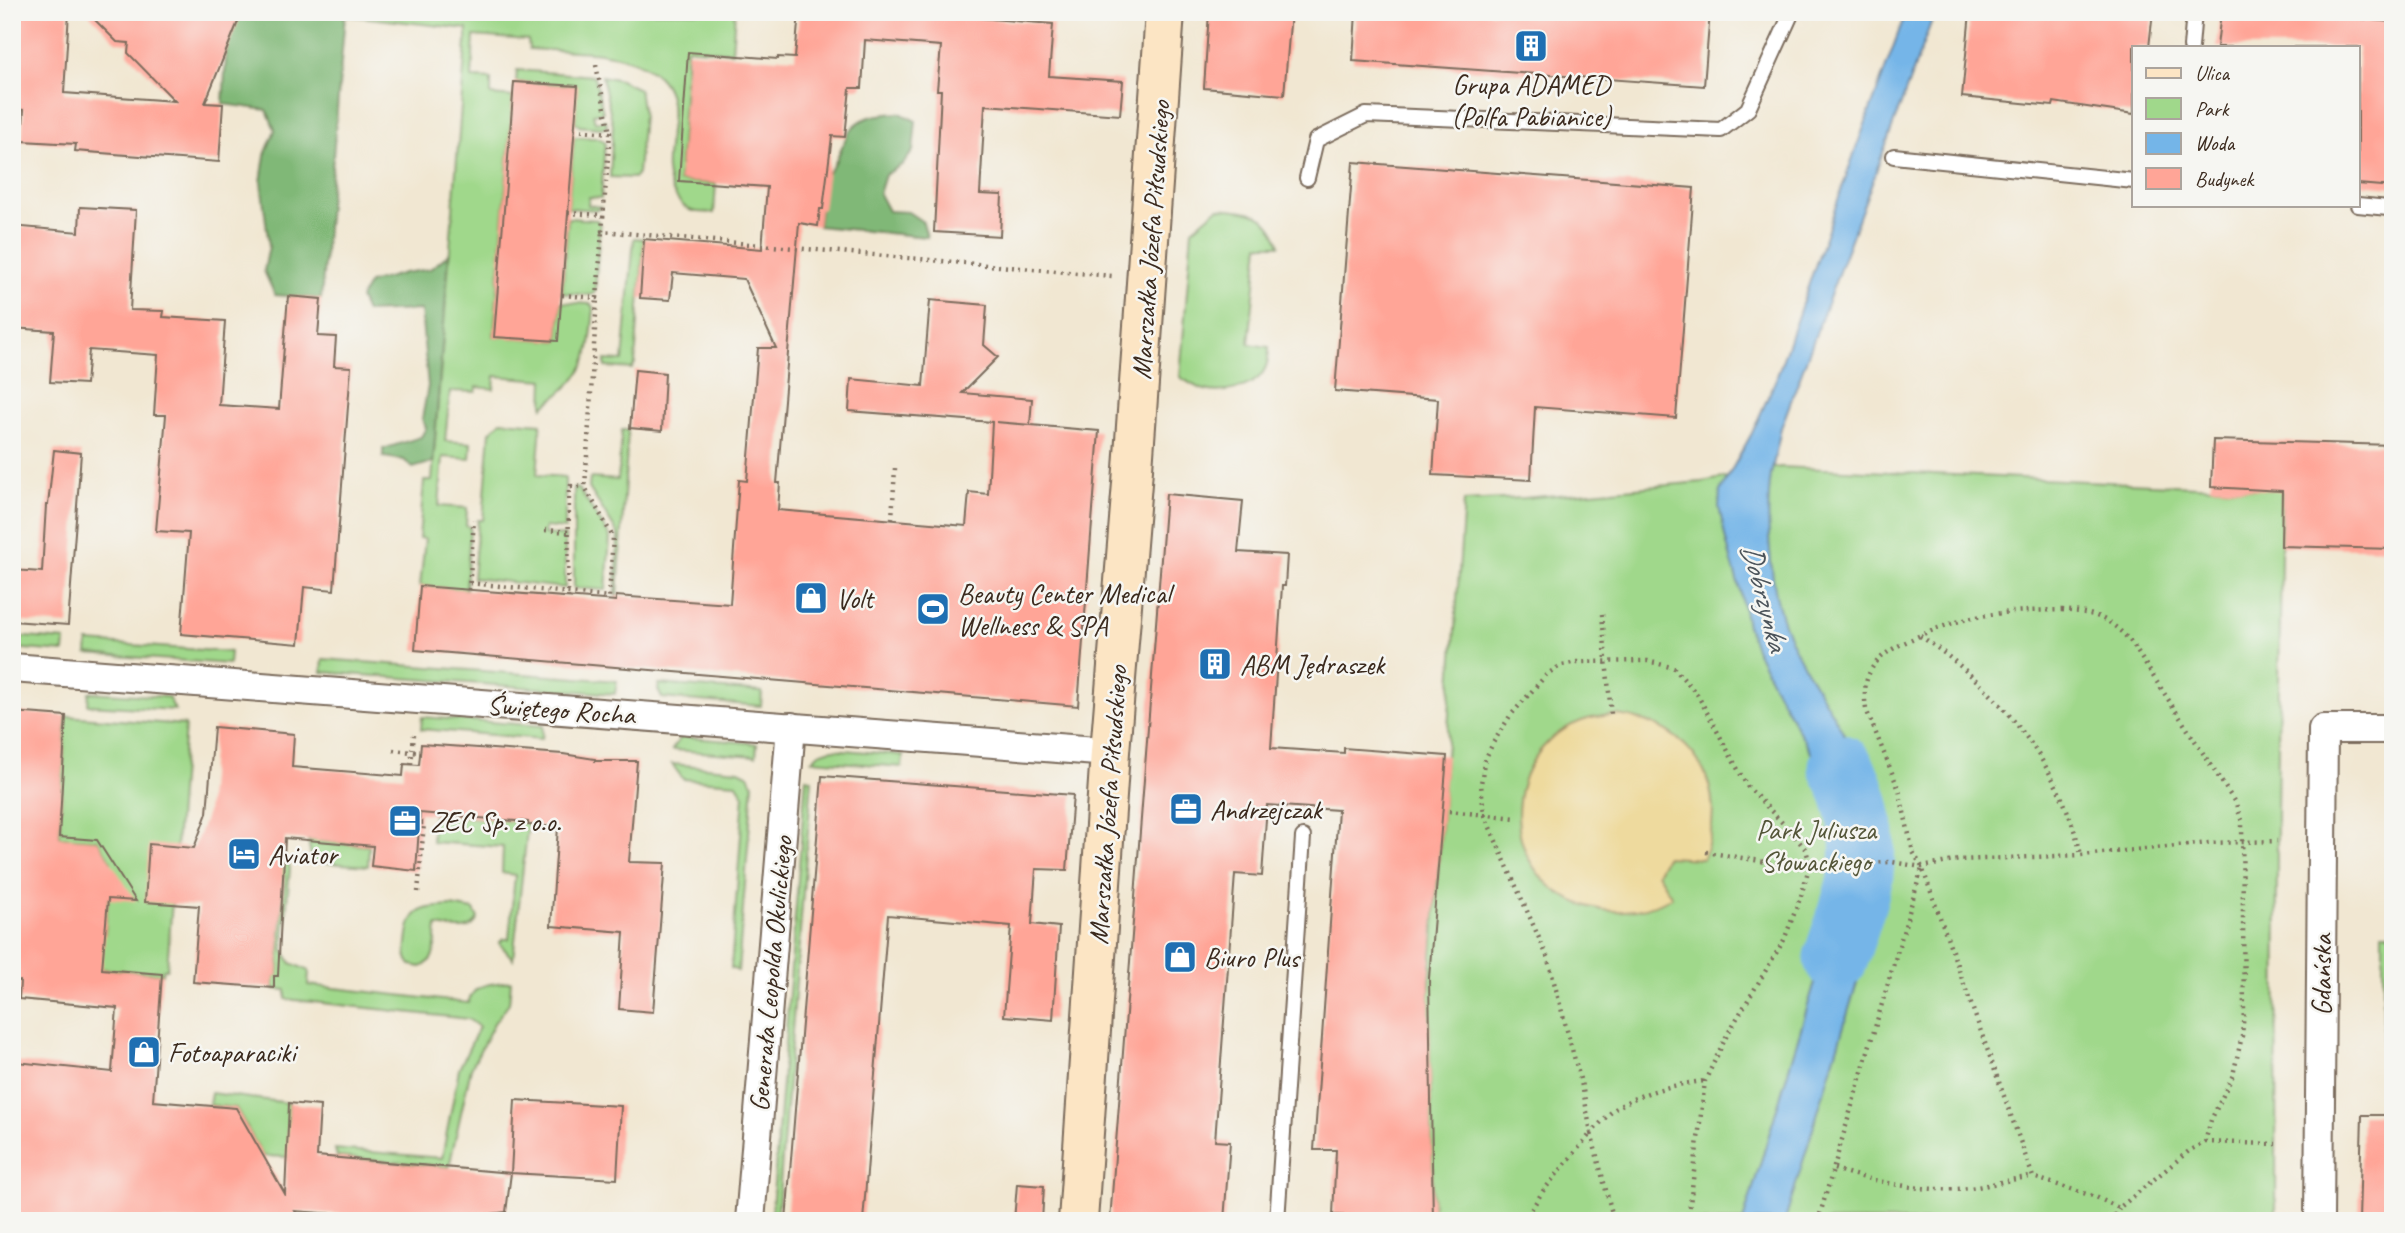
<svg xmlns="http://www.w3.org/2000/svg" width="2405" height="1233" viewBox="0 0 2405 1233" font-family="Caveat,sans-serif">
  <rect width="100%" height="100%" fill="#f6f6f2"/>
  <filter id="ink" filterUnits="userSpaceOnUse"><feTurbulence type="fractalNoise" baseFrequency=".0143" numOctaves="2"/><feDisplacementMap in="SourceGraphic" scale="14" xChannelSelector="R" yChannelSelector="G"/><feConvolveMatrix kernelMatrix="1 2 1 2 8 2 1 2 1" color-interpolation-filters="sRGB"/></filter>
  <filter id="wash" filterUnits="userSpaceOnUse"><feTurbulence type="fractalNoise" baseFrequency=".00686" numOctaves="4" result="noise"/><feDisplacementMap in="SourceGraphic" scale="28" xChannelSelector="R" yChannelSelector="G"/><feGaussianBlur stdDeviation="1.57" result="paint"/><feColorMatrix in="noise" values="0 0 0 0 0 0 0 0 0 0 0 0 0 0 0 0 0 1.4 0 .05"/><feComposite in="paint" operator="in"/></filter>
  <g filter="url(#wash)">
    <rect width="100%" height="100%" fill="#f1e7d2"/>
    <g fill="#a0d88b" stroke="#6e8154" stroke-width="2">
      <path d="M315,12H735L732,52L687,48L679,181L716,184L714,213C707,212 699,213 692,211C686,209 680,203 676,197C647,156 701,97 644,66C611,48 566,52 529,49L528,40L474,36L472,78L491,79V95L513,97L494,336L558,341L561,302L590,304L594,308C589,364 588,372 543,407L544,380L495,376L494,389L477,387L476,392L450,391L445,441L471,443L470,459L443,457L439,506L467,508L466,526L470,527L466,590L420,586L425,539L419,538L424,481H432L467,29Z"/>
      <polygon points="517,70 594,76 603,112 593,114 595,122 606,120 607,126 601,128 579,126 579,124 575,123 577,86 516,82"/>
      <polygon points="602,76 620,80 639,89 643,114 638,173 634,178 610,177 613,125"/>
      <polygon points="574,137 599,138 605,142 601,198 589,197 588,205 600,207 597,210 568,208"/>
      <path d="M1218,208C1251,211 1268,211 1280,245H1259L1249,344L1269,347C1269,356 1268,366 1262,374C1252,388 1221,395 1205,390C1196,388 1187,381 1180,377L1192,230Z"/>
      <polygon points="568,218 597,220 600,225 595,292 591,295 562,293"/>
      <polygon points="634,238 644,239 635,363 632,369 605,367 605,360 623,361"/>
      <polygon points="501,421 541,424 537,475 565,477 565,529 545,527 544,534 565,536 565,588 473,578 478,520 483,520 490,432"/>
      <polygon points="622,430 628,430 618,596 616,596 618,534 589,488 590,478 618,480"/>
      <polygon points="1780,467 2282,490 2277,813 2276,1221 1433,1221 1429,998 1464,501 1524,498 1702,482"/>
      <polygon points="574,488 579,489 610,537 606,590 574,588"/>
      <polygon points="12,636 65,640 64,652 12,648"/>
      <polygon points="88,642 230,652 229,664 87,654"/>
      <polygon points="323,659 617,681 615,694 322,672"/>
      <polygon points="659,684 762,692 761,706 662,698 658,690"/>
      <polygon points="89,692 168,697 175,710 88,705"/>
      <polygon points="66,716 185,725 167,969 163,969 162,974 93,968 105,933 111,862 97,840 59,837"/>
      <polygon points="422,717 543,726 542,739 421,729"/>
      <polygon points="681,737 752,743 757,744 756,756 672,750"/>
      <polygon points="831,749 903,755 902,767 812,760 819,753"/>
      <polygon points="672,764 739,770 749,775 753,784 738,971 731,968 744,795 736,783 683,779"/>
      <polygon points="806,778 812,779 777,1221 771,1221"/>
      <polygon points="433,814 528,822 513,959 499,943 503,939 509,939 515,875 502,873 503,847 432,842"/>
      <polygon points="308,840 369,846 368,866 312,862"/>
      <path d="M285,861L288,862L290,868L283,949L291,963L309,971L308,985L468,1003C474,982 492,984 511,981L509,1003L494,1023L471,1068L449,1167L337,1157L335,1149L442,1158L459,1069L479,1027L468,1019L286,999V990L274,989V976L278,975L285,876L279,875L280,862Z"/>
      <path d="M451,906L474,910L478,918C471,935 452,928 437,926C435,942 438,960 421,967L411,965C405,958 406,952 407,943C410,909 419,908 451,906Z"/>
      <rect x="2383" y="933" width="10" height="176"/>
      <polygon points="211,1093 289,1103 289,1157 263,1156 236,1108 209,1105"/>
    </g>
    <g fill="#80b877" stroke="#5e714a" stroke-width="2">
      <polygon points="229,12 315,12 345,15 321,299 275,295 264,271 269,246 261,182 265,155 275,130 267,110 223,104"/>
      <path d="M900,113L916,121L913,151L903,164L885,175L879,194L888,211L908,212L923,222L927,237L818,226L820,209L816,181C846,167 836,130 867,118C877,114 890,114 900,113Z"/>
      <polygon points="449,254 433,462 413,468 404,460 383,457 383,449 421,437 426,428 422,419 428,386 421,310 366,312 360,298 369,283 404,273 430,269"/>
    </g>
    <path fill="#eeda9e" stroke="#94825e" stroke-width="2" d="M1618,715C1694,725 1732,787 1703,859L1666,857L1657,873L1672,897C1646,912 1619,915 1590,907C1479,875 1503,715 1618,715Z"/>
    <g fill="#74b5e8" stroke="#587083" stroke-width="2">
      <path d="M1906,12H1935L1781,428C1778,444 1774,460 1771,475C1765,516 1770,585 1784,624C1799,664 1825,698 1845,736C1864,773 1879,811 1886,852H1842L1835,810L1820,769L1775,688L1755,648L1747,626L1741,594L1726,541L1719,507L1720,491L1752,433L1776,379L1849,168Z"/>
      <polygon points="1885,872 1875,923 1785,1221 1743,1221 1836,912 1845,873"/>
    </g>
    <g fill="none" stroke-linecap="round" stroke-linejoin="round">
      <path stroke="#74b5e8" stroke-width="65" d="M1836,958C1844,931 1856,902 1861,873C1866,838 1859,797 1841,767"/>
    </g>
    <g id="blocks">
      <g fill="#ffa597">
        <polygon points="12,12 69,12 64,93 175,101 128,53 129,43 117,42 87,12 242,12 205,103 223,104 219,162 75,151 76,144 22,141 24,110 12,109"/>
        <polygon points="799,12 901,12 1053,24 1049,76 1123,81 1120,115 985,105 980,194 1002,195 1000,236 934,232 941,90 937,90 941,46 865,40 862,88 850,88 845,137 832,136 823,209 820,209 818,226 799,223 777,483 780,483 778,510 966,526 969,492 988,494 992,422 849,411 851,379 923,386 930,300 987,305 984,345 998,357 962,393 1032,399 1030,425 996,422 1099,431 1078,706 415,650 420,586 616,601 616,596 730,604 739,480 747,481 758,348 776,348 744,279 673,273 670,300 640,298 644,239 762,249 767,187 679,181 688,52 778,59 778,57 795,58"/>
        <polygon points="1209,12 1291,12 1284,95 1204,88"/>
        <polygon points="1356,12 1710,12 1704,86 1353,61"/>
        <polygon points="1970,12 2153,12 2149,47 2134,47 2134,114 2054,102 2053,106 1962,97"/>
        <polygon points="2221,12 2284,12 2393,22 2393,187 2358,184 2358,47 2217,47"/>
        <polygon points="514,82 578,86 558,341 494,337"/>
        <polygon points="1353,162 1694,188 1676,418 1535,407 1531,480 1433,475 1438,399 1335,391"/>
        <polygon points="80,207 136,210 130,310 164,311 163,317 225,321 219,405 279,409 288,296 321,299 318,336 336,337 334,366 351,367 334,590 304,587 299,644 181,634 189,533 156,531 166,415 154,415 158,355 89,350 86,384 50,382 54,331 12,328 12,226 79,232"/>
        <polygon points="635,370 665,373 662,431 630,428"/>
        <polygon points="2213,440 2393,445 2393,549 2281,546 2282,491 2211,487"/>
        <polygon points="54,450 81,453 68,625 12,621 12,570 42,572 46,505 48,505"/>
        <polygon points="1166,494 1243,501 1238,552 1287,555 1285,586 1282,586 1271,748 1344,753 1344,748 1447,756 1429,978 1433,1221 1333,1215 1336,1150 1314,1150 1338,810 1267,805 1262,876 1235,874 1215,1141 1230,1142 1224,1221 1110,1221"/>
        <polygon points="12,712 66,716 59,837 97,840 136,901 108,899 102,969 162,974 153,1101 236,1108 285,1194 289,1103 320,1106 317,1156 511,1173 506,1212 436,1221 295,1211 300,1221 12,1221 12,1097 15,1097 17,1062 112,1072 117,1008 19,999 20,981 12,981"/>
        <polygon points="214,727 294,734 292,767 403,776 404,764 419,765 421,744 563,754 595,759 595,761 637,761 629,862 665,863 653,1012 619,1009 624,932 551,926 558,827 528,825 528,822 420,813 416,871 371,866 373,846 285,838 278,976 274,976 274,988 193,982 199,906 145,902 149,844 194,848 207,813"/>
        <polygon points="822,776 1073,795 1067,870 1036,869 1032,924 1059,927 1053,1020 1004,1016 1011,926 888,915 863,1221 786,1221"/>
        <polygon points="515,1100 621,1106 617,1179 511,1173"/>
        <polygon points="2362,1115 2393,1115 2393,1221 2359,1221"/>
        <polygon points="1017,1184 1044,1186 1042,1221 1014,1221"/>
      </g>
    </g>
  </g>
  <g filter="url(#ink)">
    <use href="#blocks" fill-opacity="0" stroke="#7b6c5d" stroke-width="2"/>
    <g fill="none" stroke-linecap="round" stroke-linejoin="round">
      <defs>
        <g id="lane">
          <polyline points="2191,47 2194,12"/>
          <polyline points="1894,156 2134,181"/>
          <polyline points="1307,178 1316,140 1366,115 1721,130 1748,109 1792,12"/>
          <polyline points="2358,205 2388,208"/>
          <polyline points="1277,1221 1303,837"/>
        </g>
        <g id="street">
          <polyline points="12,668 1110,752"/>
          <polyline points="750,1221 791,727"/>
          <polyline points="2319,1221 2323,729 2393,729"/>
        </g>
        <polyline id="secondary" points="1078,1221 1110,752 1132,483 1165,12"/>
      </defs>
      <use href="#lane" stroke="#7b6c5d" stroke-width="18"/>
      <use href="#street" stroke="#7b6c5d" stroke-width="32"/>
      <use href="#secondary" stroke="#7b6c5d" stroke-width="42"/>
      <g stroke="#7b6c5d" stroke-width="4.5" stroke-dasharray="2 5" stroke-linecap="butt">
        <polyline points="596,65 610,133"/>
        <polyline points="574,130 610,133 602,231 1112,276"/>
        <polyline points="568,213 603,215"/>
        <polyline points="562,295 597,298 602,231"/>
        <polyline points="571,486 585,487"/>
        <polyline points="892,519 895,468"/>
        <polyline points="545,530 569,532"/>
        <polyline points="470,583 609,597 613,537 585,487 597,298"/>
        <polyline points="469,590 474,520"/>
        <polyline points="568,598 569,491 572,482"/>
        <path d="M2062,610C2095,613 2109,617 2131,642L2236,804L2242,822L2244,1012L2242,1036L2233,1075L2211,1120L2205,1142L2190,1150L2119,1208L2096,1197L2033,1177L1922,867L1913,852L1899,790L1866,709C1859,664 1885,651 1921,635C1972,613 2007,611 2062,610Z"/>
        <polyline points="1602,614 1611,715"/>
        <path d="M1920,636C1996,686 2061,765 2081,855"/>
        <polyline points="393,750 420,753"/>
        <polyline points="411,764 414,735"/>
        <polyline points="1449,811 1516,818"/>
        <polyline points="1706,852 1797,867 1810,864 1892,862 1922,867 1959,860 2081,855 2209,843 2277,841"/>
        <polyline points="418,892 424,823 419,823"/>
        <polyline points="2205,1142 2276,1144"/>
        <path d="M1834,1169C1876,1182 1924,1193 1969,1188C1990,1186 2011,1178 2033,1177"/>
        <polyline points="1524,1221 1543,1191 1591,1133 1614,1221"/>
        <path d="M1688,1221L1705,1081L1727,1035L1784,940L1801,896L1810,864L1806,850L1794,835L1747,786L1697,694L1674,668L1648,661L1577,662L1562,665L1547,674L1510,716L1493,743L1484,762L1481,784L1484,814L1547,956L1583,1090L1591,1133C1600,1124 1609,1112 1620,1106C1644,1091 1677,1084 1705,1081"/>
        <polyline points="1818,1221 1922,868"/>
        <polyline points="2111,1221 2119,1208"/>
      </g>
      <use href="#lane" stroke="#fff" stroke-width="14"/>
      <use href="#street" stroke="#fff" stroke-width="28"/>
      <use href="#secondary" stroke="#fce5c4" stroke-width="38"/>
    </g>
  </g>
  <defs>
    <symbol id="building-square" viewBox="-11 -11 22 22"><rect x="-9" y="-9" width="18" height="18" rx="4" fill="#1f6fb2" stroke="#f6f6f2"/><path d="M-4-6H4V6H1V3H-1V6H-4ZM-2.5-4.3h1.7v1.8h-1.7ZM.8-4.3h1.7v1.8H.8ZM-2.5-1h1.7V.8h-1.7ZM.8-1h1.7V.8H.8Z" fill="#fff"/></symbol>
    <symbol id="shop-square" viewBox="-11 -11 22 22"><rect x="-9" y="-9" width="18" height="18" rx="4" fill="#1f6fb2" stroke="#f6f6f2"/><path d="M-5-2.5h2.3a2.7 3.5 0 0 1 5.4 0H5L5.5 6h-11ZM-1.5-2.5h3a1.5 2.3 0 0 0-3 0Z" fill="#fff"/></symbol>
    <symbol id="stadium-square" viewBox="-11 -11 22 22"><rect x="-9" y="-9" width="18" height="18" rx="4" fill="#1f6fb2" stroke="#f6f6f2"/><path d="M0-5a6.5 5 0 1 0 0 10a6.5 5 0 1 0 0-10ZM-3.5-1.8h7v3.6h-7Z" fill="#fff"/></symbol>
    <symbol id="office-square" viewBox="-11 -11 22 22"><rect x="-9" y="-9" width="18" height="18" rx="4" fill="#1f6fb2" stroke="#f6f6f2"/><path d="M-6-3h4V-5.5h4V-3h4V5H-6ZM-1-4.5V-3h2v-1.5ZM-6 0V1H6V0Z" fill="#fff"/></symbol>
    <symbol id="hotel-square" viewBox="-11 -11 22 22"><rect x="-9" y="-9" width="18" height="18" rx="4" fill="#1f6fb2" stroke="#f6f6f2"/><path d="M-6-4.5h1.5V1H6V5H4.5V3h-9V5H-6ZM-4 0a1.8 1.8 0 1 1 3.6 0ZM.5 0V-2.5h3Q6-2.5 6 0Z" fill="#fff"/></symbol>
  </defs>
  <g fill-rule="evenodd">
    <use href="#building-square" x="1512" y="27" width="38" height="38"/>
    <use href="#shop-square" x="792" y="579" width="38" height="38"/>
    <use href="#stadium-square" x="914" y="590" width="38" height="38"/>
    <use href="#building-square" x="1196" y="645" width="38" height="38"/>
    <use href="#office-square" x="1167" y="790" width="38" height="38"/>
    <use href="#office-square" x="386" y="802" width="38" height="38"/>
    <use href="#hotel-square" x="225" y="835" width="38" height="38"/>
    <use href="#shop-square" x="1161" y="938" width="38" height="38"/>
    <use href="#shop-square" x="125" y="1033" width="38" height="38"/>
  </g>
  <g text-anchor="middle" stroke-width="5" stroke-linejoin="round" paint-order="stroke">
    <g font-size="28" fill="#3b2a1e" stroke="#f6f6f2" text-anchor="start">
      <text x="1531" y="94" text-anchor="middle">Grupa ADAMED<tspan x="1531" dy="32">(Polfa Pabianice)</tspan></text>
      <text x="958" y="603">Beauty Center Medical<tspan x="958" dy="32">Wellness &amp; SPA</tspan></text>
      <text x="836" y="608">Volt</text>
      <text x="1240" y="674">ABM Jędraszek</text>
      <text x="1210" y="819">Andrzejczak</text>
      <text x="430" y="831">ZEC Sp. z o.o.</text>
      <text x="268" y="864">Aviator</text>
      <text x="1204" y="967">Biuro Plus</text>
      <text x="168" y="1062">Fotoaparaciki</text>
    </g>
    <g font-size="28" fill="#3b2a1e" stroke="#f6f6f2">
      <text transform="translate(1150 240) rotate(-86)" y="10">Marszałka Józefa Piłsudskiego</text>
      <text transform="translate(561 709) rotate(4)" y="10">Świętego Rocha</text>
      <text transform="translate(1107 805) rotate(-86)" y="10">Marszałka Józefa Piłsudskiego</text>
      <text transform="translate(770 974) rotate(-85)" y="10">Generała Leopolda Okulickiego</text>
      <text transform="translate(2321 975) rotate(-90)" y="10">Gdańska</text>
    </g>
    <g font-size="28" fill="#545639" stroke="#f6f6f2">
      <text x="1816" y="839">Park Juliusza<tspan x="1816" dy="32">Słowackiego</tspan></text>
    </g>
    <g font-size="30" font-style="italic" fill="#4c545b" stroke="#f6f6f2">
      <text transform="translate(1765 597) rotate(75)" y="10">Dobrzynka</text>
    </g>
  </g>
  <rect width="2405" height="1233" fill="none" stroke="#f6f6f2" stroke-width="42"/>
  <rect x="2132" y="46" width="228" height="161" fill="#f6f6f2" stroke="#aba49d" stroke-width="2"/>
  <rect x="2146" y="68" width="35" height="10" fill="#fce5c4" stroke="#aba49d" stroke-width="2"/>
  <text x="2195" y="80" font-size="21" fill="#3b2a1e">Ulica</text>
  <rect x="2146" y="98" width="35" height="21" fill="#a0d88b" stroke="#aba49d" stroke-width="2"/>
  <text x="2195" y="116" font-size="21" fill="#3b2a1e">Park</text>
  <rect x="2146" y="133" width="35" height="21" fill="#74b5e8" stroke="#aba49d" stroke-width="2"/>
  <text x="2195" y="150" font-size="21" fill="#3b2a1e">Woda</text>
  <rect x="2146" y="168" width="35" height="21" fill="#ffa597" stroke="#aba49d" stroke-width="2"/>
  <text x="2195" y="186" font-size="21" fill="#3b2a1e">Budynek</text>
</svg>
